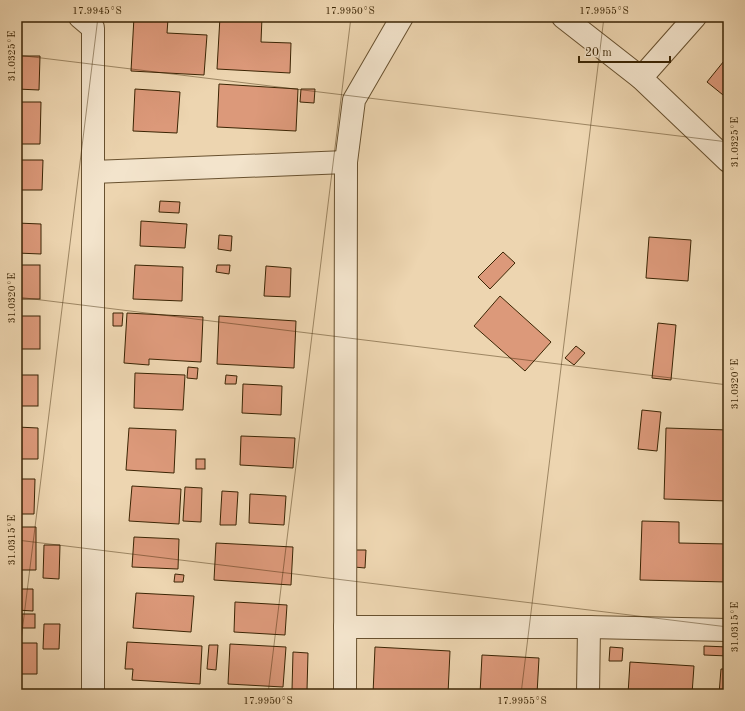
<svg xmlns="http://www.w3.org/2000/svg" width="745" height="711" viewBox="0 0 745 711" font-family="'Old Standard TT',serif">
  <rect width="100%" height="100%" fill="#edd5b0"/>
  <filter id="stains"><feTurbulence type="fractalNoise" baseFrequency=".005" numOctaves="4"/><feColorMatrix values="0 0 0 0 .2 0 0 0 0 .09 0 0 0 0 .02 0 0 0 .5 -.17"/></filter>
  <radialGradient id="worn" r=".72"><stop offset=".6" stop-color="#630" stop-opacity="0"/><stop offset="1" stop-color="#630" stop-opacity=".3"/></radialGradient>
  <g fill="#dc997a" stroke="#3b2504">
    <polygon points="134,17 168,19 167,33 207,35 204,75 131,71"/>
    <polygon points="220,17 262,17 261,42 291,43 290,73 217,69"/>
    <polygon points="17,56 40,56 39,90 17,89"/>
    <polygon points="728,56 728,99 707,82"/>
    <polygon points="219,84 298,89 296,131 217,127"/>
    <polygon points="135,89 180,92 177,133 133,131"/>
    <polygon points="301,89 315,89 314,103 300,102"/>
    <polygon points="17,102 41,102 40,144 17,144"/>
    <polygon points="17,160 43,160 42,190 17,190"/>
    <polygon points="160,201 180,202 179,213 159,212"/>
    <polygon points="141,221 187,224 185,248 140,246"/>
    <polygon points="17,223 41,224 41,254 17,253"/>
    <polygon points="219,235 232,236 231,251 218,249"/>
    <polygon points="649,237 691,240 688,281 646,278"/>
    <polygon points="503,252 515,263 490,289 478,277"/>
    <rect x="17" y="265" width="23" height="34"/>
    <polygon points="135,265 183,267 182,301 133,299"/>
    <polygon points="217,265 230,265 229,274 216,272"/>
    <polygon points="266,266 291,268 290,297 264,296"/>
    <polygon points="500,296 551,342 525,371 474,326"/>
    <polygon points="113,313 123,313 122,326 113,326"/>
    <polygon points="127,313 203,317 201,362 149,359 149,365 124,363"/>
    <rect x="17" y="316" width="23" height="33"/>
    <polygon points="219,316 296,321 294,368 217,364"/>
    <polygon points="658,323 676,325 671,380 652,378"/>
    <polygon points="576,346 585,353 574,365 565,358"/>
    <polygon points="188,367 198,368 197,379 187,378"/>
    <polygon points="135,373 185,375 183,410 134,408"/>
    <rect x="17" y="375" width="21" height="31"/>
    <polygon points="226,375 237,376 236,384 225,384"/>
    <polygon points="243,384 282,386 281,415 242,413"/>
    <polygon points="642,410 661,412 657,451 638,449"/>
    <polygon points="17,427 38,428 38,459 17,459"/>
    <polygon points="129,428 176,430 174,473 126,470"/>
    <polygon points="666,428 728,430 728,501 664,499"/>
    <polygon points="241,436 295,438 293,468 240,465"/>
    <rect x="196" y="459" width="9" height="10"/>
    <polygon points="17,479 35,479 34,514 17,514"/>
    <polygon points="132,486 181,489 179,524 129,521"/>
    <polygon points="185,487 202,488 201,522 183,521"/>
    <polygon points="222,491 238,492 236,525 220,525"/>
    <polygon points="250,494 286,496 284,525 249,523"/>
    <polygon points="642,521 679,522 679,543 728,544 728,582 640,580"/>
    <polygon points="21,527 36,527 36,570 17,570 17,556 21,556"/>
    <polygon points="134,537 179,539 178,569 132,567"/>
    <polygon points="216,543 293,547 291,585 214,580"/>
    <polygon points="44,545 60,545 59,579 43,578"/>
    <polygon points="354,550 366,550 365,568 354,567"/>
    <polygon points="175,574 184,575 183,582 174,582"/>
    <polygon points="17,589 33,589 33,611 17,610"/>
    <polygon points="136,593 194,596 191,632 133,628"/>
    <polygon points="235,602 287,605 285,635 234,632"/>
    <rect x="22" y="614" width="13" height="14"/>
    <polygon points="44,624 60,624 59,649 43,649"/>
    <polygon points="127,642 202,646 200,684 132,680 133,669 125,669"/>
    <polygon points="19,643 37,643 37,674 18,674"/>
    <polygon points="230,644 286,647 283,687 228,684"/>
    <polygon points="209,645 218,645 216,670 207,669"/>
    <polygon points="704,646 728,647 728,656 704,655"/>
    <polygon points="375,647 450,651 448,694 373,694"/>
    <polygon points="610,647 623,648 622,661 609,661"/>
    <polygon points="293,652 308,653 307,690 292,690"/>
    <polygon points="482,655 539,658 537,694 480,694"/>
    <polygon points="630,662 694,666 692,694 628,694"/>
    <polygon points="721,669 728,669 728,694 719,694"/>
  </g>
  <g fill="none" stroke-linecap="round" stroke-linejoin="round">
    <defs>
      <g id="street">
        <polyline points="80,17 93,28 93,694"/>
        <polyline points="563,17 641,78 728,161"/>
        <polyline points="641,78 695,17"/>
        <polyline points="93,172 346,162"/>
        <polyline points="345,627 589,627 728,630"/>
        <polyline points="345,694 346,162 354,100 402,17"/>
        <polyline points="588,694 589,627"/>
      </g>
    </defs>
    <use href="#street" stroke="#68512f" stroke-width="24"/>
    <use href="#street" stroke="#f3e4cc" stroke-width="22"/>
  </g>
  <path fill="none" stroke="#3b2504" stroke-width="1" stroke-opacity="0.45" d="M17,55L728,142M17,297L728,385M17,540L728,627M17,673L98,17M268,694L351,17M521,694L604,17"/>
  <rect width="745" height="711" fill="none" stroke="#edd5b0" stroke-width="44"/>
  <path d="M579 56v6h91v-6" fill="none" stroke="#3b2504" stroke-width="2"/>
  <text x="585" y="56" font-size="12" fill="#3b2504" stroke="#f3e4cc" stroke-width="3" paint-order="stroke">20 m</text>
  <rect x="22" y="22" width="701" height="667" fill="none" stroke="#3b2504" stroke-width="1.5"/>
  <g font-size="10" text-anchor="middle" fill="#3b2504">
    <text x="97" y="14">17.9945°S</text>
    <text x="350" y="14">17.9950°S</text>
    <text x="604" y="14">17.9955°S</text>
    <text transform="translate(11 56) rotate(-90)" y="4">31.0325°E</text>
    <text transform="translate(734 142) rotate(-90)" y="4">31.0325°E</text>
    <text transform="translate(11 298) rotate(-90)" y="4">31.0320°E</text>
    <text transform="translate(734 384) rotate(-90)" y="4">31.0320°E</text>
    <text transform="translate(11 540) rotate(-90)" y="4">31.0315°E</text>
    <text transform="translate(734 627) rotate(-90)" y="4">31.0315°E</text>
    <text x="268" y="704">17.9950°S</text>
    <text x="522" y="704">17.9955°S</text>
  </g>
  <rect width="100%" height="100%" filter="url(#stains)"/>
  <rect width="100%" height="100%" fill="url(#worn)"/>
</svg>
